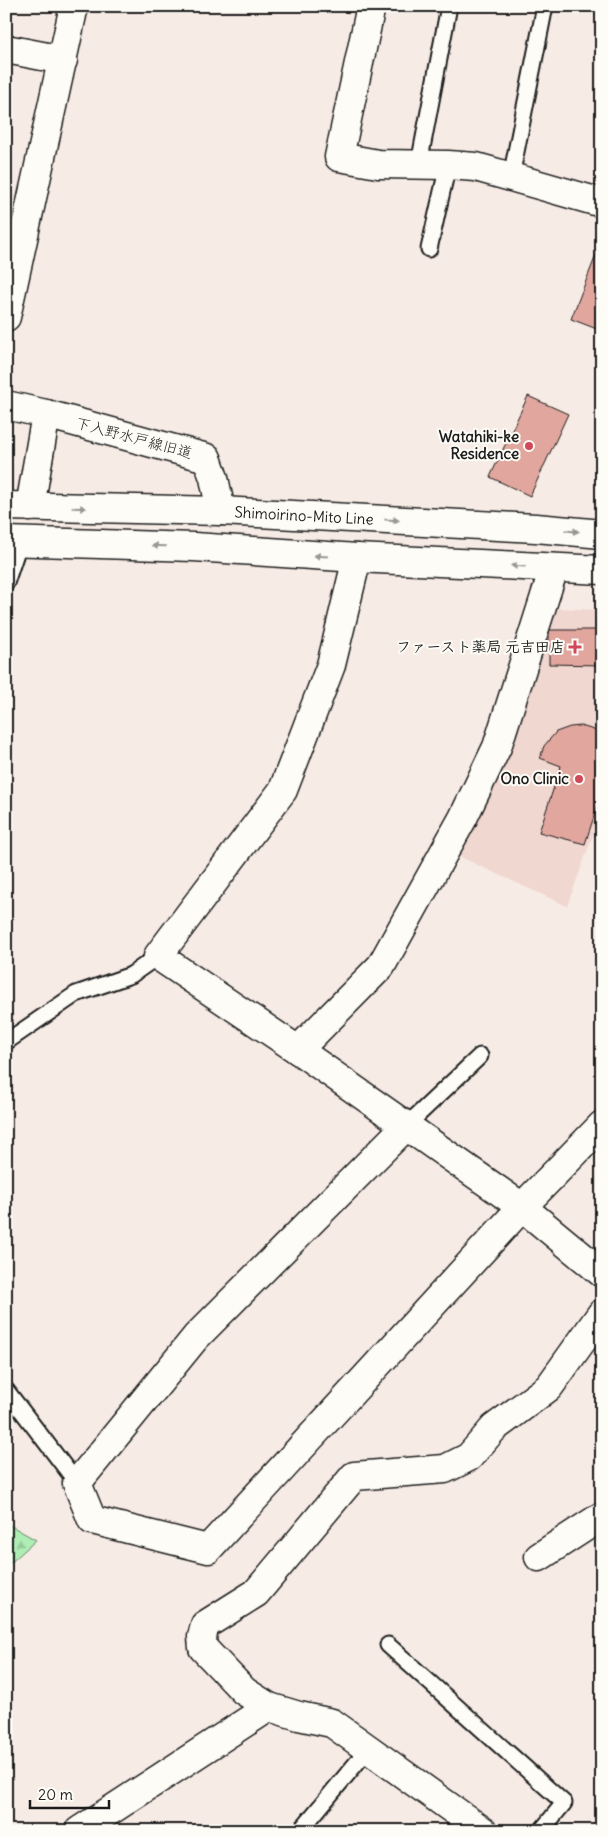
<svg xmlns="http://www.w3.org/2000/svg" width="608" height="1837" viewBox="0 0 608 1837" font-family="Delius,'Klee One',sans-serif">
  <defs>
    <pattern id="forest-firs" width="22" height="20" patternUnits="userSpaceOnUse" patternTransform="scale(1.25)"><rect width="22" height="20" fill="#aeedb4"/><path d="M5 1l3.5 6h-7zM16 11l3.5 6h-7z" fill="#95cb9a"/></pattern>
  </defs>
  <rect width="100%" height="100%" fill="#f7ebe5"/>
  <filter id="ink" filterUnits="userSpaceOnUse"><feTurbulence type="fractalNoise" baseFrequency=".02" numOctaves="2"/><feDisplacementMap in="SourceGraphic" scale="10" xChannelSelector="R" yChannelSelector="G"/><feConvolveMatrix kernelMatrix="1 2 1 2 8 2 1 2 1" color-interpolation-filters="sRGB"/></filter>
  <g filter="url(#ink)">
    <polygon fill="#f0d7d0" points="553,608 602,610 602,811 567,906 456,855"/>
    <polygon fill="url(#forest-firs)" stroke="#658468" points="6,1523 36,1540 6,1567"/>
    <g fill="#e1a79e" stroke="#1c1c1c">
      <polygon points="602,240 602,331 571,319"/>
      <polygon points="528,396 568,414 530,496 490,477"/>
      <polygon points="549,630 602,630 602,665 549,664"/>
      <polygon points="581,726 594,730 602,736 602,792 585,844 539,832 561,766 540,758 544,746 556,732 570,727"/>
    </g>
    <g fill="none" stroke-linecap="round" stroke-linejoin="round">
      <defs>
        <g id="lane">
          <polyline points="419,164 449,6"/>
          <polyline points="511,177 545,6"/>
          <polyline points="429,249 448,165"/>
          <polyline points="6,583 20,541"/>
          <polyline points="6,1042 76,994 131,975 158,956"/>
          <polyline points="407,1125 480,1056"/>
          <polyline points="6,1390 77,1483"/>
          <polyline points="388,1645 564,1803 541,1831"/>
          <polyline points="300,1831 369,1748"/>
        </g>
        <g id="street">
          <polyline points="371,6 339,157 378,164 448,165 476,167 602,203"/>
          <polyline points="6,49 63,60"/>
          <polyline points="6,317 74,6"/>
          <polyline points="6,405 46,414 207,458 214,478 221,511"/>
          <polyline points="30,507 46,414"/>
          <polyline points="357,558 331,665 283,790 158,956 298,1050 522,1207 602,1273"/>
          <polyline points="298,1050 381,966 463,818 497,747 554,568"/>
          <polyline points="407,1125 196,1337 77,1483 92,1520 208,1549 522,1207 602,1125"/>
          <polyline points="539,1557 602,1516"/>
          <polyline points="79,1831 269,1707"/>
          <polyline points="483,1831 332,1723 299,1716 269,1707 244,1691 203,1648 202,1637 205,1625 256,1593 354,1476 445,1469 469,1457 494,1428 549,1387 602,1313"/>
        </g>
        <g id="secondary">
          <polyline points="6,506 221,511 536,528 602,534"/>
          <polyline points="6,541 194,547 357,558 602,570"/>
        </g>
      </defs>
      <use href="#lane" stroke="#1c1c1c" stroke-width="19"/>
      <use href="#street" stroke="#1c1c1c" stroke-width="31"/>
      <use href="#secondary" stroke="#1c1c1c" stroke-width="31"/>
      <use href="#lane" stroke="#fdfcf7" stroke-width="15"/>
      <use href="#street" stroke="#fdfcf7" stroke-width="28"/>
      <use href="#secondary" stroke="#fdfcf7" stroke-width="28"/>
    </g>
    <defs><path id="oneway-solid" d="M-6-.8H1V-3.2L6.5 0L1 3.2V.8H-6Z" transform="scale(1.25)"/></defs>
    <g fill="#989794">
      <use href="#oneway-solid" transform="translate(79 508) rotate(1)"/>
      <use href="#oneway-solid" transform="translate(392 520) rotate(3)"/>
      <use href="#oneway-solid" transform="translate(572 531) rotate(6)"/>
      <use href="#oneway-solid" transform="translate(159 546) rotate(-178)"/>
      <use href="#oneway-solid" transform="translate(321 556) rotate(-176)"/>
      <use href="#oneway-solid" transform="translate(518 566) rotate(-177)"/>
    </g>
  </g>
  <g fill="#d1495b" stroke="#fdfcf7" stroke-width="2">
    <circle cx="529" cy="446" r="5"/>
    <path d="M572.5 639.5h5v5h5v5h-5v5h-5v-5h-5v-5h5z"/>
    <circle cx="579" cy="779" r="5"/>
  </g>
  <g text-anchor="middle" stroke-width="4" stroke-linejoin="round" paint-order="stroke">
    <g font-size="15" font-weight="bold" fill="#1c1c1c" stroke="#fdfcf7" text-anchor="end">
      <text x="519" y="442">Watahiki-ke<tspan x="519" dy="17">Residence</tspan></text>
      <text x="565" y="652">ファースト薬局 元吉田店</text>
      <text x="569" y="784">Ono Clinic</text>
    </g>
    <g font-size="15" fill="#1c1c1c" stroke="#fdfcf7">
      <text transform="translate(134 438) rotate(15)" y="5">下入野水戸線旧道</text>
      <text transform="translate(304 516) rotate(3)" y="5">Shimoirino-Mito Line</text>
    </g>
  </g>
  <rect width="608" height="1837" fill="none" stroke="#fdfcf7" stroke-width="25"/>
  <rect x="12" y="12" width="583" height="1812" fill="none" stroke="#1c1c1c" stroke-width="2" filter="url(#ink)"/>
  <path d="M30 1800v8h79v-8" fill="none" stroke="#1c1c1c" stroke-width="2.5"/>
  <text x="38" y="1800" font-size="15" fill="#1c1c1c" stroke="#fdfcf7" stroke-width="4" paint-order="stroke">20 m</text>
</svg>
